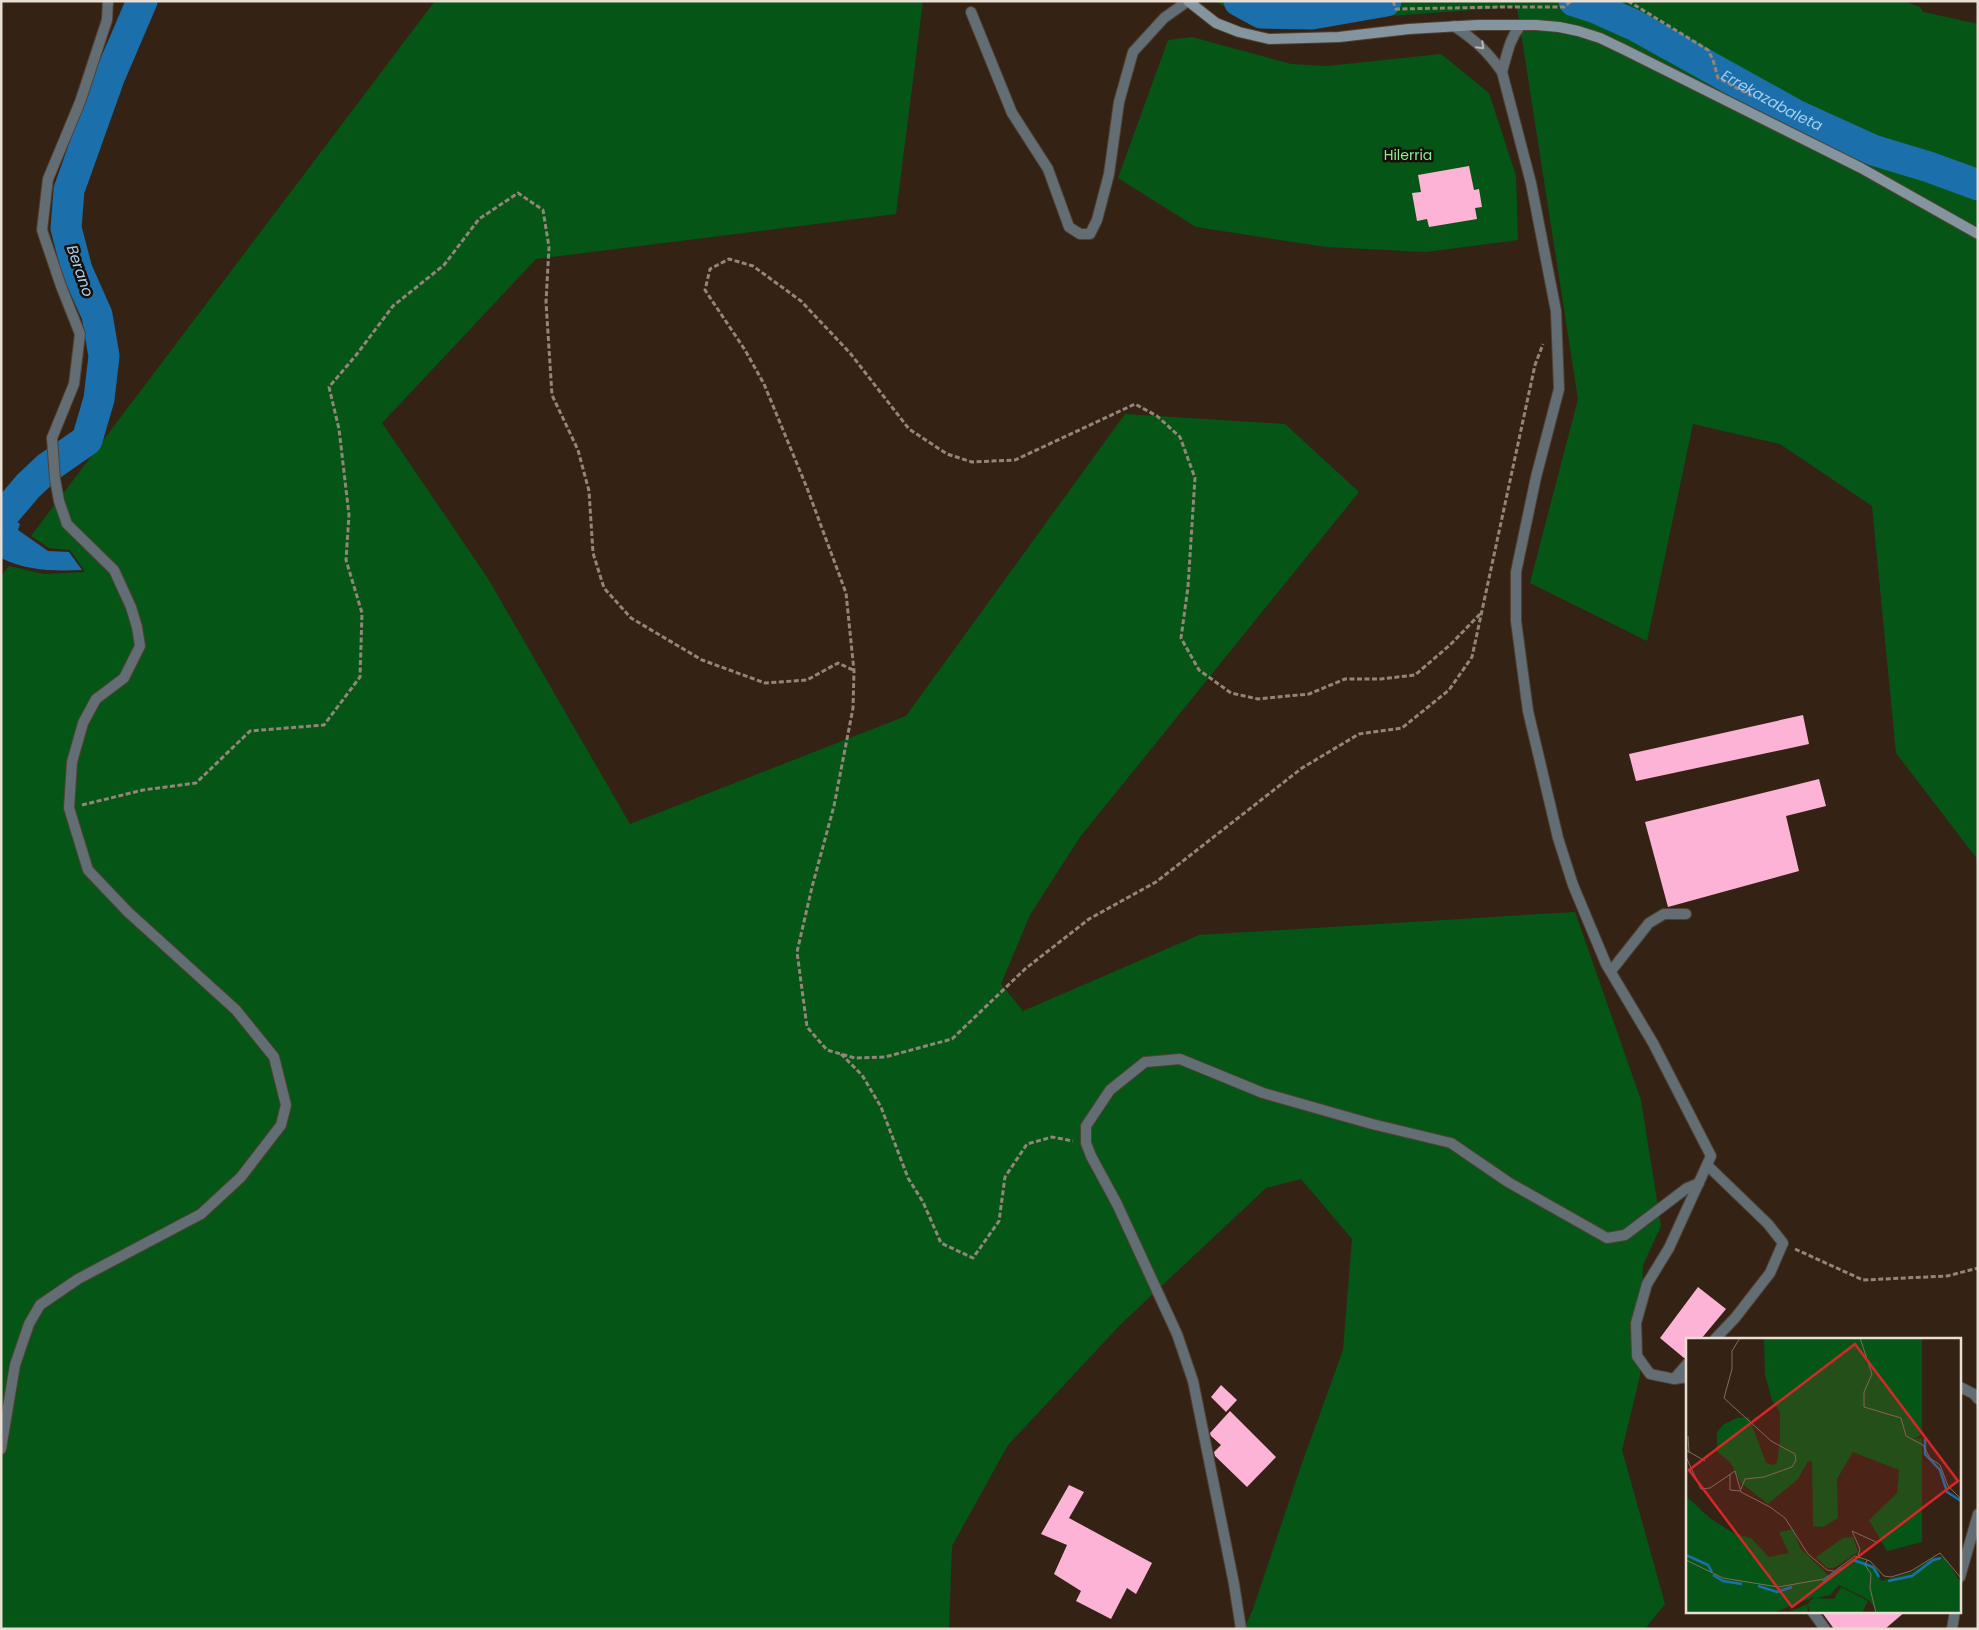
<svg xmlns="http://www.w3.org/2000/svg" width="1979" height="1630" viewBox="0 0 1979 1630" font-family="Poppins,sans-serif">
  <rect width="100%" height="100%" fill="#342314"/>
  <g fill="#055616">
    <polygon points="435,1 923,1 896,214 536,259 382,423 487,577 630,824 906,716 1125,414 1285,424 1359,492 1080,837 1030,915 1001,984 1023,1011 1199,935 1575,912 1641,1100 1661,1226 1643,1265 1640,1376 1622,1450 1665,1604 1645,1629 1244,1629 1253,1609 1300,1469 1343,1350 1352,1239 1301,1179 1266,1188 1120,1325 1008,1445 952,1546 949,1629 1,1629 1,576 9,566 43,574 84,572 84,570 70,550 49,548 31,536"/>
    <polygon points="1215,1 1904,1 1920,7 1923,12 1978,24 1978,860 1896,753 1872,506 1780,444 1693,424 1647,641 1530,583 1578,399 1517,7 1303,22 1261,27"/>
    <polygon points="1192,37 1291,64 1327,66 1441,54 1489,93 1516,176 1518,240 1426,252 1326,247 1196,227 1118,178 1168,40"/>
  </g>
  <path fill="#1b6fab" d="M1,510L20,524L18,530L48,551L69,552L82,570C54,571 27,571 1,558Z"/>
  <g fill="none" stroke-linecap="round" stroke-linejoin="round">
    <g stroke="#1b6fab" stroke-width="31">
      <polyline points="1239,1 1261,13 1312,14 1386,1"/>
      <path id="s1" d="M1574,1L1596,8L1634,25L1796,115L1873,150L1929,167L1978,185"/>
      <polyline points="5,513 28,486 47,468 87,440 99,399 104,356 97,315 77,270 66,228 69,190 109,78 142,1"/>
    </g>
  </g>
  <g fill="#fdb3d6">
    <polygon points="1469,166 1474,190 1479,189 1482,207 1475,208 1477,219 1429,227 1427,219 1417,221 1412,193 1421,192 1418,175"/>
    <polygon points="1803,715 1809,744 1636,781 1629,754"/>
    <polygon points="1819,779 1826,806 1786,816 1799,871 1668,907 1645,822"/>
    <polygon points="1698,1287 1726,1309 1701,1339 1688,1339 1688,1356 1684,1358 1660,1338"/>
    <polygon points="1221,1385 1237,1400 1226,1412 1211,1397"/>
    <polygon points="1230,1411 1276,1457 1247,1487 1215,1456 1214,1452 1221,1445 1211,1436 1210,1433"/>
    <polygon points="1069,1485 1084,1492 1069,1518 1152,1563 1136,1594 1127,1588 1111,1619 1076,1601 1081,1591 1054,1574 1067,1545 1041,1534"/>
    <polygon points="1821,1611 1906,1611 1885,1629 1834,1629"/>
  </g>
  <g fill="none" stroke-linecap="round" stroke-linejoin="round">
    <defs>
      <g id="lane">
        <polyline points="971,12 1012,113 1048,169 1069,227 1080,234 1090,234 1097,220 1109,174 1119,102 1133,52 1164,18 1188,1"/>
        <polyline points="1611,971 1649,923 1664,914 1686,914"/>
        <polyline points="1707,1165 1768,1224 1783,1243 1770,1273 1735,1318 1715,1339"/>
        <polyline points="1669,1248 1647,1284 1636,1323 1637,1356 1650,1374 1674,1379 1688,1377"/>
        <polyline points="1674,1379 1688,1363"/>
        <polyline points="1960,1387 1974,1394 1978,1399"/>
        <polyline points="1,1449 15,1365 29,1324 40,1305 78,1279 201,1214 241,1177 281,1125 286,1105 274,1057 236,1010 128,912 88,870 69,808 72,762 83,723 96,699 124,678 140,646 137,627 131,607 114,570 67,524 59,501 55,479 52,438"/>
        <polyline points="1960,1577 1978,1514"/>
        <polyline points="1812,1611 1825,1629"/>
        <polyline points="1241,1629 1234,1584 1193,1381 1177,1334 1117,1204 1091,1156 1086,1143 1086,1126 1110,1090 1145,1062 1180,1059 1263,1093 1372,1124 1451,1143 1508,1182 1607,1238 1625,1235 1687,1188 1699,1183"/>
        <polyline points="1952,1629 1955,1611"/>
      </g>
      <g id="street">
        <path d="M1454,26C1475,40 1488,52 1502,72L1531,183L1556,311L1559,389L1536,477L1516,572V621L1528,711L1558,838L1573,885L1606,964L1653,1043L1711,1156L1669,1248"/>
        <path d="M1502,72C1507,55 1509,39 1521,25"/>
        <polyline points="52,438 74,384 80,334 61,286 42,230 48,179 80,102 107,20 108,1"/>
      </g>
      <polyline id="secondary" points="1188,1 1216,23 1239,32 1269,39 1339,37 1409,29 1478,25 1536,25 1559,27 1578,31 1600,38 1623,49 1861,168 1978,234"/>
    </defs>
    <use href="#lane" stroke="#514133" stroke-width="12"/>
    <use href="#street" stroke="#514133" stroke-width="12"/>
    <use href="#secondary" stroke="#514133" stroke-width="12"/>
    <g stroke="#938579" stroke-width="3" stroke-dasharray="5 2.5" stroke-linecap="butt">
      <polyline points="1393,1 1396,9 1501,7 1564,7 1571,1"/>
      <polyline points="1628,1 1708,50 1713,60 1718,78 1752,96"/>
      <polyline points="1480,614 1450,645 1415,675 1381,679 1345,679 1309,694 1258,699 1231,693 1199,670 1181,638 1188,587 1195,478 1180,437 1157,416 1135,404 1015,460 972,462 947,454 909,429 850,353 801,301 753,266 729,259 710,269 705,290 745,350 764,384 807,488 846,593 854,671 853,708 834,806 812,887 797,952 807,1027 827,1050 855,1058 885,1057 952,1039 1025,969 1089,919 1156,882 1302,768 1359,734 1402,728 1449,690 1472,657 1535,365 1543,344"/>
      <polyline points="82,805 143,790 196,783 250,731 324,725 360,677 362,613 346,560 349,515 339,429 329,387 357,354 393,306 444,265 479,219 518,193 543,210 549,247 546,302 552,395 578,450 589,491 593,553 604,588 631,618 702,660 765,683 807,680 838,663 853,670"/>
      <polyline points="841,1054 862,1075 881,1107 908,1178 923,1202 941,1243 973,1258 999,1221 1005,1177 1027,1144 1052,1137 1073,1141"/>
      <polyline points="1795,1249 1863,1280 1947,1276 1978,1268"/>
    </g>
    <use href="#lane" stroke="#636d74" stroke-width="10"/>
    <use href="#street" stroke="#636d74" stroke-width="10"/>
    <use href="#secondary" stroke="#8595a0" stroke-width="10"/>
  </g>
  <defs><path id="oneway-chevron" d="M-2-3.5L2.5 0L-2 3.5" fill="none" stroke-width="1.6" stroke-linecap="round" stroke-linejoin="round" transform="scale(1.25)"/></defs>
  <use stroke="#bab6b2" href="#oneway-chevron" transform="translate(1481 46) rotate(45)"/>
  <g text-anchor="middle" stroke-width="5" stroke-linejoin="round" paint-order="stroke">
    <g font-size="14" fill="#8cea91" stroke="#160e08">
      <text x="1408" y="160">Hilerria</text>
    </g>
    <g font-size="15" font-style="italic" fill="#a8cdee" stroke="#160e08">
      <text dy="5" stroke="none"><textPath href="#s1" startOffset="222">Errekazabaleta</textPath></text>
      <text transform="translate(80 271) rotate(71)" y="5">Berano</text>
    </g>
  </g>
  <g transform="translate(1686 1338)">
    <rect width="275" height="275" fill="#342314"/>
    <path d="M78,0H236V96L229,101L236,100V204L201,213L183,182L211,155L213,132L167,114L151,141L152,180L137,189L127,188L126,124L122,123L112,141L82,166L55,145L44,124L31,114V94L38,86L51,80L63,79L80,125L88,127L91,124L94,103V74L86,62L79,37ZM0,158L25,181L49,196L65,200L83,219L103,215L93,194L107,191L114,210L144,239L165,221L173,220L191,230L195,243L227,234L246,220L258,219L275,245V275H192L183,262L153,247L144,257L129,260L148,261L155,249L182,263L176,275H124L122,267L121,275H100L122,266L128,259L87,275H0ZM167,199L172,214L148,230H141L130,219L157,200Z" fill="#055616"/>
    <path fill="none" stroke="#1b6fab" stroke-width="2.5" d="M239,101V116L254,132L261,154L275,163M0,217L22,227L26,234M167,222L187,229L193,239M27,237L37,243L56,246M202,243L226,238L247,222L255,220M137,244L156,230M72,248L91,254L106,249"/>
    <path fill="none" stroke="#7c6e61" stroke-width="1" d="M54,0L46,13V31L38,60L85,103L109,116L110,122L106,129L78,139L59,141L55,151M174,0L186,36L178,54V69L215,80L220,98L237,107L244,120L254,127L262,148L275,161M2,98L3,115M0,112L19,123M0,119L15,151L24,150L49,133L55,154L84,169L99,180L122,216L141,232L148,233M44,136V152L55,153M172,218L174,211L166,193L190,204M0,222L37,240L92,249L138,241L169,218L184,223L198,238L205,239L225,233L254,215L275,240M181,222L179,227L185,236L184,250L190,275"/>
    <path fill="#d62828" fill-opacity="0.15" stroke="#d62828" stroke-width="2.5" d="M169,6L272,143L106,269L3,132Z"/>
    <rect width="275" height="275" fill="none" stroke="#e9ded4" stroke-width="2.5"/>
  </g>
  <rect width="1979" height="1630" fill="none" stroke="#e9ded4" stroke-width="5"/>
</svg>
